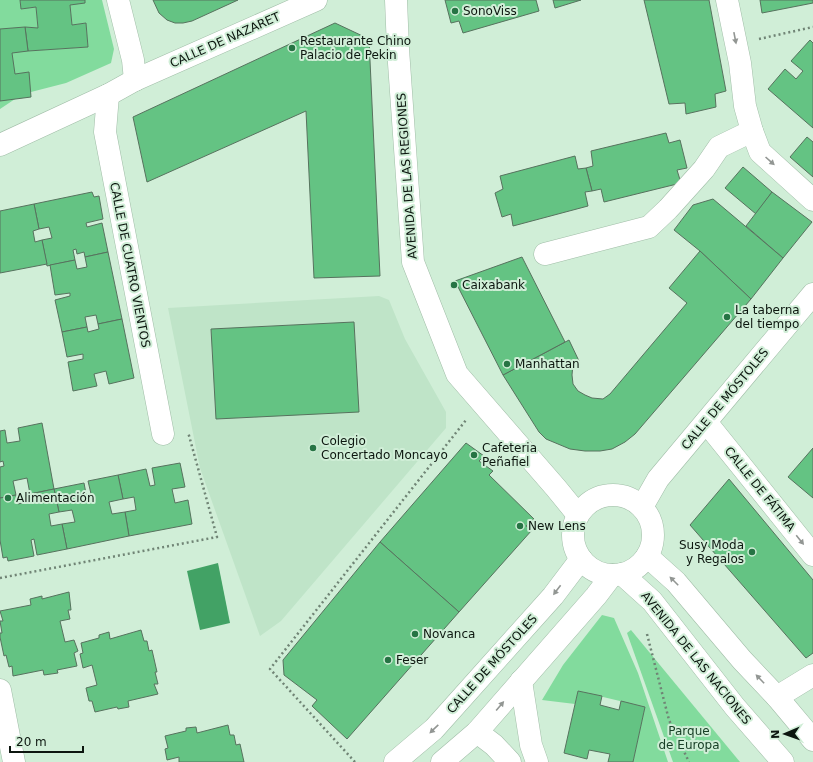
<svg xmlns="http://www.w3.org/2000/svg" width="813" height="762" viewBox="0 0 813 762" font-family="'DejaVu Sans',sans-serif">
  <rect width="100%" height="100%" fill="#d0eed7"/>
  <polygon fill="#bfe4c8" points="379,296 389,300 405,339 446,412 446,428 281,621 260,636 200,468 168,308"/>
  <g fill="#82db9d">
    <polygon points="0,0 20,0 21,9 36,7 38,28 25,27 28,51 88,47 86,23 72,25 70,5 85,0 102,0 114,49 111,63 66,83 31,92 31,97 15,99 0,109"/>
    <polygon points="602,615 614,618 638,673 668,762 633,762 645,707 578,691 575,704 542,700 563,665"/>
    <polygon points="631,630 740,762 673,762 627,633"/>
  </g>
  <polygon fill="#42a265" points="218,563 230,623 200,630 187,571"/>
  <g fill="#64c383" stroke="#57725e">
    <polygon points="20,0 85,0 85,3 70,5 72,25 86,23 88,47 28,51 25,27 38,28 36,7 21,9"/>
    <polygon points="153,0 238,0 192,21 183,23 175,23 167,20 159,13"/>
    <polygon points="445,0 536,0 539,11 463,33 459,21 451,23"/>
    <polygon points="553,0 581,0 555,8"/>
    <polygon points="644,0 709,0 726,91 715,94 716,107 686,114 685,103 669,104"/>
    <polygon points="760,0 813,0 813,3 762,13"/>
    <polygon points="335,23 369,39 380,276 314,278 306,111 147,182 133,117"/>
    <polygon points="25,27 28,51 12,53 15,74 29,72 31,97 0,101 0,29"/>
    <polygon points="810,40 813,43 813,128 768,89 785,69 796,79 803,71 791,61"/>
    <polygon points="666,133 669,143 680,140 687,168 677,170 681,183 604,202 601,189 592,191 586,168 593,166 591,151"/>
    <polygon points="807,137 813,142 813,177 790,157"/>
    <polygon points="575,156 578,169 586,168 592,191 585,192 588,206 513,226 511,214 502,217 495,193 503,189 500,176"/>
    <polygon points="743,167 772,192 756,214 725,188"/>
    <polygon points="92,192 94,197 99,196 103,219 86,223 87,227 102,223 108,252 85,257 84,252 77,254 76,249 73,250 75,260 47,266 42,240 52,238 49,227 39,229 34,204"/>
    <polygon points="772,192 812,222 783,258 746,226"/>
    <polygon points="713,199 783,258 751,299 700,251 674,230 693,205"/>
    <polygon points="34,204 39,229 33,231 35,242 42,240 47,264 0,273 0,211"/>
    <polygon points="700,251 751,299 635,434 625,442 612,449 600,451 585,451 570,449 546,439 539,432 503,375 569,340 579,361 573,364 572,375 573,384 578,391 585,395 592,398 603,399 610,394 687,303 669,288"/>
    <polygon points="108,252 122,319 98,324 96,315 85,317 87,327 62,332 55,300 70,296 70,293 55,295 50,265 75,260 77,269 87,267 85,257"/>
    <polygon points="522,257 565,342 503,375 455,281"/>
    <polygon points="122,319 134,378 109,384 106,371 94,374 97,386 73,391 68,362 83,359 83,354 67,357 62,332 87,327 88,332 99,329 98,324"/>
    <polygon points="354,322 359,412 216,419 211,329"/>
    <polygon points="42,423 54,489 30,494 27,478 13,481 16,495 0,498 0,467 4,466 3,461 0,462 0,431 5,430 7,443 20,441 18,428"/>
    <polygon points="466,443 484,456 479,461 493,471 489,475 534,519 526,526 532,530 459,612 380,542"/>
    <polygon points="813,448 813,498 788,477"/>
    <polygon points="180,463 185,487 172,489 175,503 188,500 192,524 129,536 125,512 136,510 134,497 123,499 118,475 146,469 150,486 155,485 152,468"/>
    <polygon points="118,475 123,499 109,502 112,514 125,512 129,536 67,549 62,524 75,522 72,510 59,512 54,489 84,483 87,499 92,498 88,481"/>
    <polygon points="729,479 813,580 813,653 806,658 690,525"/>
    <polygon points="54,489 59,512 49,514 51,526 62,524 67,549 37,555 34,539 31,540 34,556 8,561 7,557 3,558 0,540 0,498 16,495 18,504 31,501 30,494"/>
    <polygon points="380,542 459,612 347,739 312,706 317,700 284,675 283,660"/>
    <polygon points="69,592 71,610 68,610 70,619 60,621 65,642 74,640 78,651 74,653 77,666 57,670 58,673 44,675 43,670 13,676 12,666 9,667 6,655 4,656 0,637 0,633 2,633 0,621 3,621 0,611 31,605 30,599 42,596 42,599"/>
    <polygon points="141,630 144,641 147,641 149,651 152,650 157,672 155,672 158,684 154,684 158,694 128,701 129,707 118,709 117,707 95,712 92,701 89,701 86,688 97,685 92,665 83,668 80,654 83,653 81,643 99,638 99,635 109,632 110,639"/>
    <polygon points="578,691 602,696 600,705 619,710 621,701 645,707 633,762 608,762 610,754 589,750 587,759 564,753"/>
    <polygon points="228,725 230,735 234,735 236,745 240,744 244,762 179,762 179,757 167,760 165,749 168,748 165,736 186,731 186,728 196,727 197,733"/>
  </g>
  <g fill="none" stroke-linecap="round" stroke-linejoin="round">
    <defs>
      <g id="minor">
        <polyline points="118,0 133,60 135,80"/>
        <polyline points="727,0 740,63 745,106 752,131 760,152 813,200"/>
        <polyline points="108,95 105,132 163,434"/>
        <polyline points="545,254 649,227 668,209 704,169 719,147 752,131"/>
        <polyline points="706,422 813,555"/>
        <polyline points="521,681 531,745 537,762"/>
        <polyline points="0,690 14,762"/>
        <polyline points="777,697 813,675"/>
        <polyline points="477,732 494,745 510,762"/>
      </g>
      <g id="secondary">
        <polyline points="396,0 398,49 413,262 457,374 556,488 578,515"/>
        <polyline points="0,145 108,95 135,80 316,0"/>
        <polyline points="647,556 676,582 742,660 777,697 813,740"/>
        <polyline points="622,574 652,601 735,707 783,762"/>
      </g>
      <g id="primary">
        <circle cx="613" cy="535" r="40"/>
        <polyline points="642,507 658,479 813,294"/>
        <polyline points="395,762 434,729 553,596 581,559"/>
        <polyline points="442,762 477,732 596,596 612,575"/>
      </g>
    </defs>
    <use href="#minor" stroke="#a0bda7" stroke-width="23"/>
    <use href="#secondary" stroke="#a0bda7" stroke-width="23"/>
    <use href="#primary" stroke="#a0bda7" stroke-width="23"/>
    <g stroke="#708475" stroke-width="2.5" stroke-dasharray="2 3" stroke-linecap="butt">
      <polyline points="759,39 813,27"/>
      <polyline points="0,578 217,537 188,432"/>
      <polyline points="647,634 669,720 689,762"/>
      <polyline points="355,762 270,669 466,420"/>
    </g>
    <use href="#minor" stroke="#fff" stroke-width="22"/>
    <use href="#secondary" stroke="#fff" stroke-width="22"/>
    <use href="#primary" stroke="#fff" stroke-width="22"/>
  </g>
  <defs><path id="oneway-solid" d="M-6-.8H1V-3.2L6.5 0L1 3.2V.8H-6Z"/></defs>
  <g fill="#929693">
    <use href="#oneway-solid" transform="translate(735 38) rotate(79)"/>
    <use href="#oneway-solid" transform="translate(770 161) rotate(42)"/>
    <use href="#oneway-solid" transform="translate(800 540) rotate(51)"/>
    <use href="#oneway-solid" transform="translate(674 581) rotate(-135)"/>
    <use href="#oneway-solid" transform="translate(557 590) rotate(127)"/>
    <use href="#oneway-solid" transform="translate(760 679) rotate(-134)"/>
    <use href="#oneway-solid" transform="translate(500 706) rotate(-50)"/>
    <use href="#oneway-solid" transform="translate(434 729) rotate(136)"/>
  </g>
  <g fill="#267444" stroke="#d0eed7" stroke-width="1.5">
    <circle cx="455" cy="11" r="4"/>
    <circle cx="292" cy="48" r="4"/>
    <circle cx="454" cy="285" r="4"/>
    <circle cx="727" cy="317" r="4"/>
    <circle cx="507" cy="364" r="4"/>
    <circle cx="313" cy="448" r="4"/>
    <circle cx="474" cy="455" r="4"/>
    <circle cx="8" cy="498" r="4"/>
    <circle cx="520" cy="526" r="4"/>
    <circle cx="752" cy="552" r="4"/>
    <circle cx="415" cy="634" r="4"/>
    <circle cx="388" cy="660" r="4"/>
  </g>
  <g text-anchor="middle" stroke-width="4" stroke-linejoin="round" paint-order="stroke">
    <g font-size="12" fill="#0c160f" stroke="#d0eed7" text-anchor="start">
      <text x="463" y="15">SonoViss</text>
      <text x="300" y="45">Restaurante Chino<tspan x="300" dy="14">Palacio de Pekin</tspan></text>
      <text x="462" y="289">Caixabank</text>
      <text x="735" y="314">La taberna<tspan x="735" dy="14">del tiempo</tspan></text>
      <text x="515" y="368">Manhattan</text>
      <text x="321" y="445">Colegio<tspan x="321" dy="14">Concertado Moncayo</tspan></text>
      <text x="482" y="452">Cafeteria<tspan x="482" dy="14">Peñafiel</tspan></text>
      <text x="16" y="502">Alimentación</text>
      <text x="528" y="530">New Lens</text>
      <text x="744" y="549" text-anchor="end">Susy Moda<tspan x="744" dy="14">y Regalos</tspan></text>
      <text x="423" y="638">Novanca</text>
      <text x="396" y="664">Feser</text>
    </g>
    <g font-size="12" fill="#0c160f" stroke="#d0eed7">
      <text transform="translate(225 40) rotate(-24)" y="4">CALLE DE NAZARET</text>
      <text transform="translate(407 176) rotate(-94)" y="4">AVENIDA DE LAS REGIONES</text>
      <text transform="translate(130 265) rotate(79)" y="4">CALLE DE CUATRO VIENTOS</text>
      <text transform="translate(725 399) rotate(-50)" y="4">CALLE DE MÓSTOLES</text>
      <text transform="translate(760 489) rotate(51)" y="4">CALLE DE FÁTIMA</text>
      <text transform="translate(696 658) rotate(51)" y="4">AVENIDA DE LAS NACIONES</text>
      <text transform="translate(492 664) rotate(-48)" y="4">CALLE DE MÓSTOLES</text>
    </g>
    <g font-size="12" fill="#194027" stroke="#d0eed7">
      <text x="689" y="735">Parque<tspan x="689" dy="14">de Europa</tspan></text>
    </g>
  </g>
  <g transform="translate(785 734) rotate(268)" stroke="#d0eed7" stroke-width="3" paint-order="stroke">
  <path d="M0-3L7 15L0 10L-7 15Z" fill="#0c160f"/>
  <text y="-6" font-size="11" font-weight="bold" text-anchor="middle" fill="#0c160f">N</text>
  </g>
  <path d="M10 746v6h73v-6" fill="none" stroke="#0c160f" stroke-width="2"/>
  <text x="16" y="746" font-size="12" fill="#0c160f" stroke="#d0eed7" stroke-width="3" paint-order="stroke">20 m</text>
</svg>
